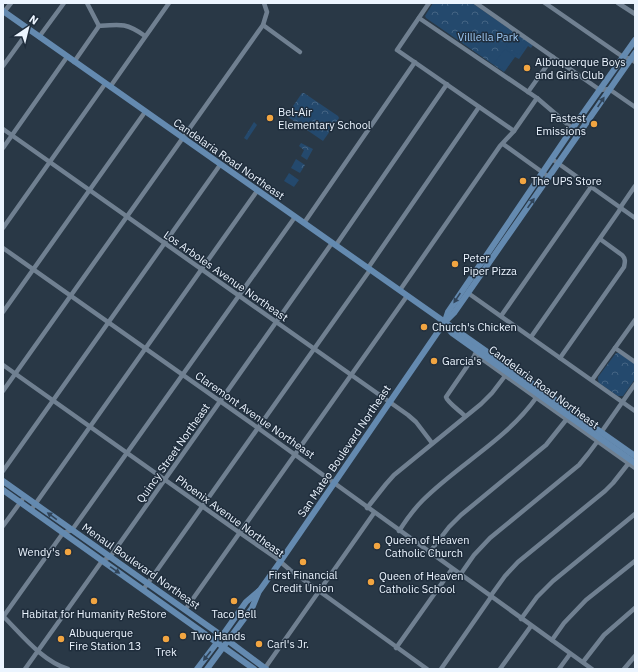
<svg xmlns="http://www.w3.org/2000/svg" width="638" height="672" viewBox="0 0 638 672" font-family="'IBM Plex Sans',sans-serif">
  <defs>
    <pattern id="park-crowns" width="20" height="18" patternUnits="userSpaceOnUse"><rect width="20" height="18" fill="#24496d"/><path d="M2 6a3 3 0 1 1 6 0M12 15a3 3 0 1 1 6 0" fill="none" stroke="#446483"/></pattern>
  </defs>
  <rect width="100%" height="100%" fill="#293846"/>
  <g fill="url(#park-crowns)">
    <polygon points="433,3 472,3 533,45 531,48 528,46 519,59 515,57 504,72 426,18 425,16"/>
    <polygon points="302,93 304,93 338,116 339,118 323,141 288,117 287,115"/>
    <polygon points="254,122 257,125 247,140 244,138"/>
    <polygon points="301,143 313,149 307,160 301,156 304,150 299,146"/>
    <polygon points="296,159 305,165 300,173 291,168"/>
    <polygon points="616,353 619,353 635,364 635,379 623,396 618,396 599,383 598,380 598,377"/>
  </g>
  <g fill="#24496d">
    <polygon points="514,35 527,43 519,55 506,46"/>
    <polygon points="505,49 515,56 505,71 494,63"/>
    <polygon points="289,173 299,180 294,187 284,181"/>
  </g>
  <g fill="none" stroke-linecap="round" stroke-linejoin="round">
    <g stroke="#708091" stroke-width="4.5">
      <polyline points="87,3 99,26"/>
      <polyline points="429,3 397,50 514,131"/>
      <polyline points="476,3 600,90 609,89 635,107"/>
      <polyline points="545,3 623,57 631,59 635,62"/>
      <polyline points="618,3 635,14"/>
      <polyline points="4,12 11,3"/>
      <polyline points="419,18 537,98 579,134"/>
      <polyline points="263,25 300,52"/>
      <polyline points="39,37 64,3"/>
      <path d="M74,62L99,26C121,24 127,23 145,36"/>
      <polyline points="3,66 29,30"/>
      <polyline points="110,87 169,3"/>
      <polyline points="528,92 553,57"/>
      <polyline points="3,129 408,415 416,422 432,443"/>
      <polyline points="503,144 549,177"/>
      <polyline points="3,148 67,57"/>
      <polyline points="552,159 635,218"/>
      <polyline points="304,223 415,62"/>
      <polyline points="3,228 105,84"/>
      <polyline points="336,245 447,84"/>
      <polyline points="3,248 258,428 592,669"/>
      <polyline points="368,268 479,107"/>
      <polyline points="400,290 500,146 514,131 537,98"/>
      <polyline points="468,293 635,411"/>
      <polyline points="3,312 145,112"/>
      <polyline points="501,316 591,187"/>
      <polyline points="531,337 619,211 622,205 635,186"/>
      <polyline points="615,348 635,362"/>
      <polyline points="475,354 635,468"/>
      <path d="M560,358L624,267C625,262 626,259 622,255L600,239"/>
      <polyline points="3,365 240,533 276,558 290,570 427,669"/>
      <polyline points="592,380 635,320"/>
      <polyline points="3,391 263,25 267,12 264,3"/>
      <path d="M465,416C460,411 447,402 446,397L477,352"/>
      <polyline points="600,434 635,384"/>
      <polyline points="3,471 220,165"/>
      <polyline points="367,508 386,484 394,475 481,404 492,393 505,376"/>
      <polyline points="31,510 257,191"/>
      <polyline points="3,526 22,500"/>
      <path d="M399,531C406,520 414,509 423,500C459,464 506,440 536,398"/>
      <polyline points="429,553 449,527 461,515 546,445 570,415"/>
      <polyline points="460,575 474,555 490,538 579,465 588,454 597,442"/>
      <polyline points="143,590 370,270"/>
      <polyline points="185,610 407,296"/>
      <path d="M3,616C22,635 42,661 68,669"/>
      <polyline points="3,617 63,533 72,530 295,217"/>
      <polyline points="521,619 537,597 553,581 635,514"/>
      <polyline points="552,640 564,623 586,600 635,561"/>
      <polyline points="396,648 452,569"/>
      <polyline points="583,662 604,635 635,608"/>
      <polyline points="265,668 374,513"/>
      <polyline points="25,669 102,561 110,557 332,243"/>
      <polyline points="441,669 491,597 492,594 505,576 518,562 605,491 613,483 628,464"/>
      <polyline points="500,669 531,626"/>
      <polyline points="559,669 570,654"/>
      <polyline points="624,669 635,656"/>
    </g>
    <g stroke="#648ab0" stroke-width="6">
      <polyline points="3,11 635,456"/>
      <polyline points="445,321 448,312 572,129 635,40"/>
      <polyline points="446,326 452,333 635,463"/>
      <polyline points="3,481 215,631 266,669"/>
      <polyline points="3,490 254,669"/>
      <polyline points="197,669 222,636 246,602 260,590 280,562 444,323 454,313 635,53"/>
      <polyline points="207,669 252,608 259,591"/>
    </g>
  </g>
  <defs><path id="oneway-solid" d="M-6-.8H1V-3.2L6.5 0L1 3.2V.8H-6Z"/></defs>
  <g fill="#304459">
    <use href="#oneway-solid" transform="translate(601 102) rotate(-56)"/>
    <use href="#oneway-solid" transform="translate(531 203) rotate(-55)"/>
    <use href="#oneway-solid" transform="translate(457 298) rotate(124)"/>
    <use href="#oneway-solid" transform="translate(52 516) rotate(-144)"/>
    <use href="#oneway-solid" transform="translate(115 570) rotate(35)"/>
    <use href="#oneway-solid" transform="translate(207 656) rotate(128)"/>
  </g>
  <g fill="#f2a541" stroke="#1f2d3c" stroke-width="1.5">
    <circle cx="527" cy="68" r="4"/>
    <circle cx="270" cy="118" r="4"/>
    <circle cx="594" cy="124" r="4"/>
    <circle cx="523" cy="181" r="4"/>
    <circle cx="455" cy="264" r="4"/>
    <circle cx="424" cy="327" r="4"/>
    <circle cx="434" cy="361" r="4"/>
    <circle cx="377" cy="546" r="4"/>
    <circle cx="68" cy="552" r="4"/>
    <circle cx="303" cy="562" r="4"/>
    <circle cx="371" cy="582" r="4"/>
    <circle cx="94" cy="601" r="4"/>
    <circle cx="234" cy="601" r="4"/>
    <circle cx="183" cy="636" r="4"/>
    <circle cx="61" cy="639" r="4"/>
    <circle cx="166" cy="639" r="4"/>
    <circle cx="259" cy="644" r="4"/>
  </g>
  <g text-anchor="middle" stroke-width="3" stroke-linejoin="round" paint-order="stroke">
    <g font-size="11" fill="#9ec8f3" stroke="#1f2d3c">
      <text x="488" y="41">Villlella Park</text>
    </g>
    <g font-size="11" fill="#ecf5ff" stroke="#1f2d3c" text-anchor="start">
      <text x="535" y="66">Albuquerque Boys<tspan x="535" dy="13">and Girls Club</tspan></text>
      <text x="278" y="116">Bel-Air<tspan x="278" dy="13">Elementary School</tspan></text>
      <text x="586" y="122" text-anchor="end">Fastest<tspan x="586" dy="13">Emissions</tspan></text>
      <text x="531" y="185">The UPS Store</text>
      <text x="463" y="262">Peter<tspan x="463" dy="13">Piper Pizza</tspan></text>
      <text x="432" y="331">Church's Chicken</text>
      <text x="442" y="365">Garcia's</text>
      <text x="385" y="544">Queen of Heaven<tspan x="385" dy="13">Catholic Church</tspan></text>
      <text x="60" y="556" text-anchor="end">Wendy's</text>
      <text x="303" y="579" text-anchor="middle">First Financial<tspan x="303" dy="13">Credit Union</tspan></text>
      <text x="379" y="580">Queen of Heaven<tspan x="379" dy="13">Catholic School</tspan></text>
      <text x="94" y="618" text-anchor="middle">Habitat for Humanity ReStore</text>
      <text x="234" y="618" text-anchor="middle">Taco Bell</text>
      <text x="69" y="637">Albuquerque<tspan x="69" dy="13">Fire Station 13</tspan></text>
      <text x="191" y="640">Two Hands</text>
      <text x="267" y="648">Carl's Jr.</text>
      <text x="166" y="656" text-anchor="middle">Trek</text>
    </g>
    <g font-size="11" fill="#ecf5ff" stroke="#1f2d3c">
      <text transform="translate(229 159) rotate(35)" y="4">Candelaria Road Northeast</text>
      <text transform="translate(226 276) rotate(35)" y="4">Los Arboles Avenue Northeast</text>
      <text transform="translate(544 387) rotate(36)" y="4">Candelaria Road Northeast</text>
      <text transform="translate(255 415) rotate(35)" y="4">Claremont Avenue Northeast</text>
      <text transform="translate(344 451) rotate(-56)" y="4">San Mateo Boulevard Northeast</text>
      <text transform="translate(173 453) rotate(-55)" y="4">Quincy Street Northeast</text>
      <text transform="translate(230 516) rotate(36)" y="4">Phoenix Avenue Northeast</text>
      <text transform="translate(141 566) rotate(35)" y="4">Menaul Boulevard Northeast</text>
    </g>
  </g>
  <rect width="638" height="672" fill="none" stroke="#ecf5ff" stroke-width="8"/>
  <g transform="translate(28 28) rotate(35)" stroke="#1f2d3c" stroke-width="3" paint-order="stroke">
  <path d="M0-3L7 15L0 10L-7 15Z" fill="#ecf5ff"/>
  <text y="-6" font-size="11" font-weight="bold" text-anchor="middle" fill="#ecf5ff">N</text>
  </g>
</svg>
